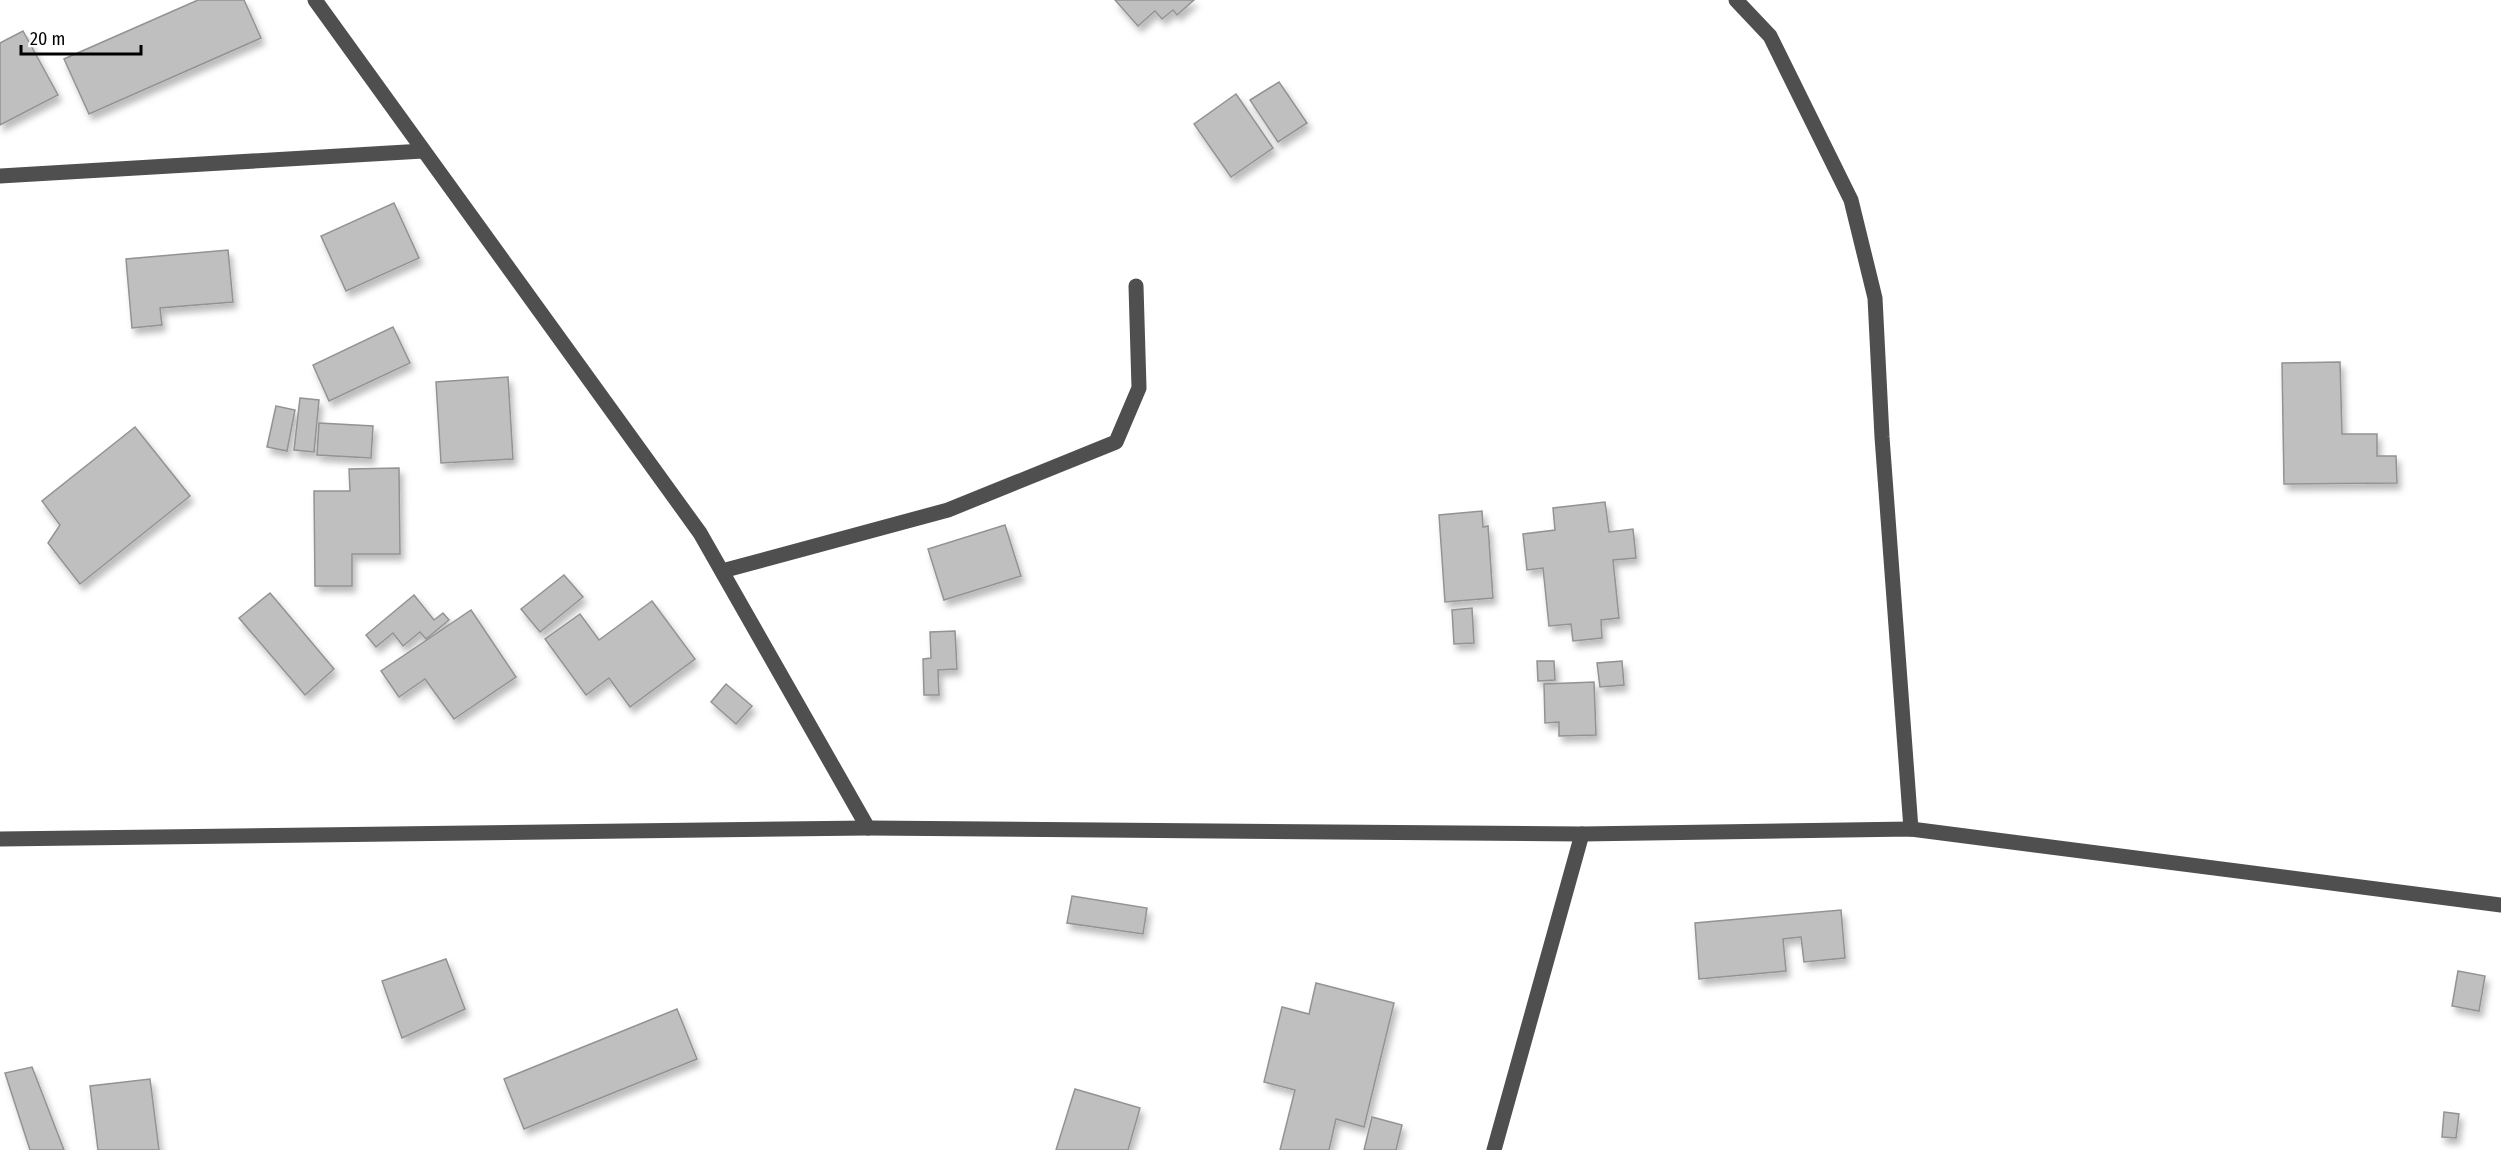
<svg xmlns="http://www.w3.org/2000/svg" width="2501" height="1150" viewBox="0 0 2501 1150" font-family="'Fira Sans Condensed',sans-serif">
  <defs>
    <filter id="shadow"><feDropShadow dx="3.5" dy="6" stdDeviation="3" flood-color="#0004"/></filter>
  </defs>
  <rect width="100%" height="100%" fill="#fff"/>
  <g fill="#bfbfbf" stroke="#939393" stroke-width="1.5" filter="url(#shadow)">
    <polygon points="198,0 244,0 261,38 89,114 64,59"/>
    <polygon points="1115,0 1194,0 1177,15 1173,10 1162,19 1155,11 1138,26"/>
    <polygon points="23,31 58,95 0,125 0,43"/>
    <polygon points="1279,82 1307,123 1278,142 1250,100"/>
    <polygon points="1236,94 1273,148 1231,177 1194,124"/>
    <polygon points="394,203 419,258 346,291 321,236"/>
    <polygon points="228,250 233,302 160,308 162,325 132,328 126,259"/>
    <polygon points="393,327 410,363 329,401 313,365"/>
    <polygon points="2340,362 2342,434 2377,434 2377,456 2396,456 2397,483 2284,484 2282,363"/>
    <polygon points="508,377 513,459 441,463 436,382"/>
    <polygon points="300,398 319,400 314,452 294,450"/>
    <polygon points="276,406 295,410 287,451 267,447"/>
    <polygon points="319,423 373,426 371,458 317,455"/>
    <polygon points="135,427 190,496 80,584 48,543 60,525 42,501"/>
    <polygon points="399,468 400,554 352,554 352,586 315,586 314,491 350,491 349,469"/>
    <polygon points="1605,502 1609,532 1633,529 1636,558 1613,560 1619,618 1601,620 1602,638 1573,641 1571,624 1549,626 1543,568 1527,570 1523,534 1555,530 1553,508"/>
    <polygon points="1482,511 1483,527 1488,526 1493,598 1445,602 1439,515"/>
    <polygon points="1005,525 1021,576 944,600 928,549"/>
    <polygon points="564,575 583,597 540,632 521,609"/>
    <polygon points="270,593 334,669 305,695 239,618"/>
    <polygon points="414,595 434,620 443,613 449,620 426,639 420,632 403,646 393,633 376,647 366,635"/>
    <polygon points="652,601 695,659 630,707 609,678 586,695 545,639 580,614 599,640"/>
    <polygon points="1472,608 1474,643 1454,644 1452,610"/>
    <polygon points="471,610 516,677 454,719 425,679 399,697 381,671"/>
    <polygon points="955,631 957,669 938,670 939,695 924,695 923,659 931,658 930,632"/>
    <polygon points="1537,661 1554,661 1555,680 1538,681"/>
    <polygon points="1622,661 1624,685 1600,687 1597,663"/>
    <polygon points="1594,682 1596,735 1559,736 1559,722 1545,723 1544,684"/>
    <polygon points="726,684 752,706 736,724 711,702"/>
    <polygon points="1072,896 1147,908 1143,934 1067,923"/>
    <polygon points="1841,910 1845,958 1804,962 1801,937 1783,939 1786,971 1699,979 1695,923"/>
    <polygon points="446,959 465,1009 402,1038 382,981"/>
    <polygon points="2458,971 2485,976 2479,1011 2452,1006"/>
    <polygon points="1316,983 1394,1003 1364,1127 1336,1119 1329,1150 1280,1150 1295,1090 1264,1082 1282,1007 1309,1014"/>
    <polygon points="677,1009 697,1059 524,1129 504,1079"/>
    <polygon points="32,1067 64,1150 30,1150 5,1073"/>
    <polygon points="150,1079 159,1150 98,1150 90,1086"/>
    <polygon points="1075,1089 1140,1108 1128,1150 1056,1150"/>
    <polygon points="2444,1112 2459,1114 2456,1138 2442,1137"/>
    <polygon points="1372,1117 1402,1125 1396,1150 1364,1150"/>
  </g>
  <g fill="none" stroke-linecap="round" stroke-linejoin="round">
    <g stroke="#4f4f4f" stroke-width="15">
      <polyline points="315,0 700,533 868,828"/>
      <polyline points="1736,0 1770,36 1851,200 1875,298 1882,437 1911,829"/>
      <polyline points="0,176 423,151"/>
      <polyline points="722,571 948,510 1116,442 1139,388 1136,286"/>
      <polyline points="0,839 868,828 1582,834 1911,829 2501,905"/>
      <polyline points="1494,1150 1582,834"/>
    </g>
  </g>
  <path d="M21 45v9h120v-9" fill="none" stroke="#000000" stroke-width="3"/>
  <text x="30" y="45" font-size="18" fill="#000000" stroke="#ffffff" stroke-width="4.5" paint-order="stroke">20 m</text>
</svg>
